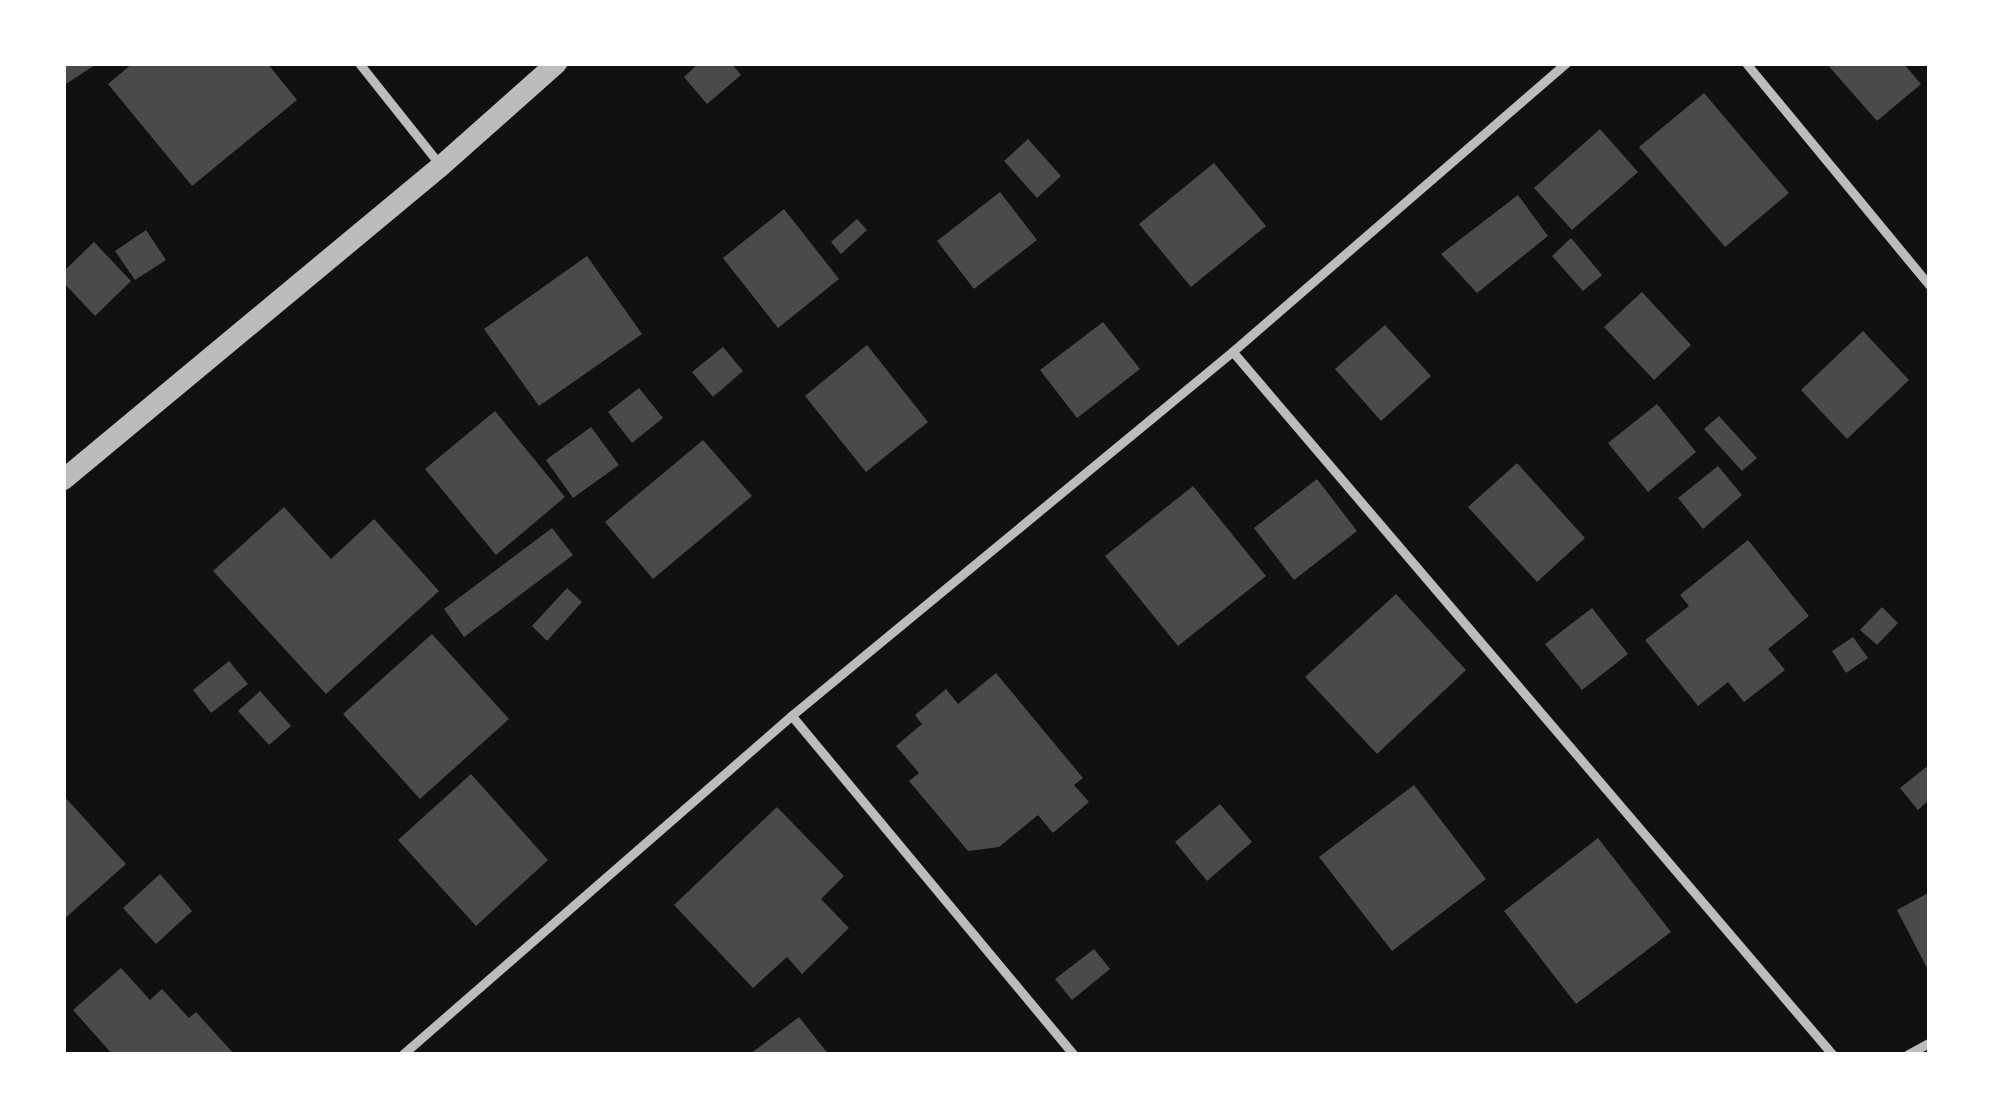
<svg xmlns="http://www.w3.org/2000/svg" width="1993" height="1118" viewBox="0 0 1993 1118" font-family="Commissioner,sans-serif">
  <rect width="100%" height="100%" fill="#111"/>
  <g fill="#4a4a4a">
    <polygon points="63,63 98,63 63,86"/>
    <polygon points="133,63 267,63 297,100 192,186 108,84"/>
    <polygon points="699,63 731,63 741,75 707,104 684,77"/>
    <polygon points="1826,63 1903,63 1921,84 1877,121"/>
    <polygon points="1704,93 1789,193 1725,247 1639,147"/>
    <polygon points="1600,129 1638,172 1572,230 1534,188"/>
    <polygon points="1028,139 1061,176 1037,198 1004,161"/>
    <polygon points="1214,163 1266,226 1191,287 1139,224"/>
    <polygon points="1000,192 1037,240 974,289 937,241"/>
    <polygon points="1518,195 1548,236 1477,293 1441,254"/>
    <polygon points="784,209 839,279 778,328 723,258"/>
    <polygon points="857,219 867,230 841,254 831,242"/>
    <polygon points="146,230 166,260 135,280 115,251"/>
    <polygon points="1571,238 1602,275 1583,291 1552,256"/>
    <polygon points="94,242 131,281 95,316 63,282 63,272"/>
    <polygon points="587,256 642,334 539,406 484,329"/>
    <polygon points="1642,292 1691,345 1654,380 1604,327"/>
    <polygon points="1103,322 1140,369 1077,418 1040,370"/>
    <polygon points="1385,325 1431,376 1381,421 1335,369"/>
    <polygon points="1863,331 1909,380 1847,439 1801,390"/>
    <polygon points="867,345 928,422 866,472 805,396"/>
    <polygon points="723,347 743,371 713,397 692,372"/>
    <polygon points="639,388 663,418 632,443 608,412"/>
    <polygon points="1657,404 1696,452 1648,492 1608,443"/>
    <polygon points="495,411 565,497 496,555 425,469"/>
    <polygon points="1719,416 1757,458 1742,471 1704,429"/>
    <polygon points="591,427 619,465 573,498 546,460"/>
    <polygon points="703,440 752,496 653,579 605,522"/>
    <polygon points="1517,463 1585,538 1537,582 1468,507"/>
    <polygon points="1718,466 1742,495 1703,529 1678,498"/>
    <polygon points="1317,479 1357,531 1294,580 1254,528"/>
    <polygon points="1193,486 1266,576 1178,646 1105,556"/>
    <polygon points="284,507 331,559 374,519 439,591 326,694 213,571"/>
    <polygon points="552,528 573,555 464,637 444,609"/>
    <polygon points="1748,540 1809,616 1768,649 1785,670 1744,702 1728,682 1698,706 1645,640 1689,606 1680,595"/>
    <polygon points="567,588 582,602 547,641 532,626"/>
    <polygon points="1396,594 1466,670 1377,754 1305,677"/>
    <polygon points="1882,607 1898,623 1877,645 1860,630"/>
    <polygon points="1592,608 1628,654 1582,690 1545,644"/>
    <polygon points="432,634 509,719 420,799 343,714"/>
    <polygon points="1853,637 1868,658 1846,673 1832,651"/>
    <polygon points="229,661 248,684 211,713 193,690"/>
    <polygon points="996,673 1083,778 1074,785 1089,802 1053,833 1038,815 999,847 968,851 909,781 919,773 896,746 922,724 915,715 946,689 958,704"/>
    <polygon points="260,691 291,726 269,745 238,711"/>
    <polygon points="1930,764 1930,799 1918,810 1900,788"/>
    <polygon points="471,774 548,860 476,926 398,840"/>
    <polygon points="1414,785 1486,879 1392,951 1319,857"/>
    <polygon points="63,795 126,864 63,920"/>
    <polygon points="1220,804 1252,842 1207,881 1175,842"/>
    <polygon points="777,807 844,876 821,899 849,928 802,974 787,957 753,988 674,905"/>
    <polygon points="1598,838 1671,932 1576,1004 1504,911"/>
    <polygon points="160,874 192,911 156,944 123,908"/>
    <polygon points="1930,892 1930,974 1897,910"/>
    <polygon points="1094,949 1110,969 1072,1000 1055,979"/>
    <polygon points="121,968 150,1000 162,989 189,1018 196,1012 235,1055 113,1055 73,1010"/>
    <polygon points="799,1017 829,1055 749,1055"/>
  </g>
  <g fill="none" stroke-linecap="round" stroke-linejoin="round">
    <g stroke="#bcbcbc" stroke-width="9">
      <polyline points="359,63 441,166"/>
      <polyline points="1746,63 1930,286"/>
      <polyline points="1233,352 1833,1055"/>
      <polyline points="792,716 1074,1055"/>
      <polyline points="403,1055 792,716 1233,352 1567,63"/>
      <polyline points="1908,1055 1930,1043"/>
    </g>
    <polyline stroke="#bcbcbc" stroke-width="21" points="63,480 441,166 557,63"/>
  </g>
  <rect width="1993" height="1118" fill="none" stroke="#ffffff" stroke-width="132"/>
</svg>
